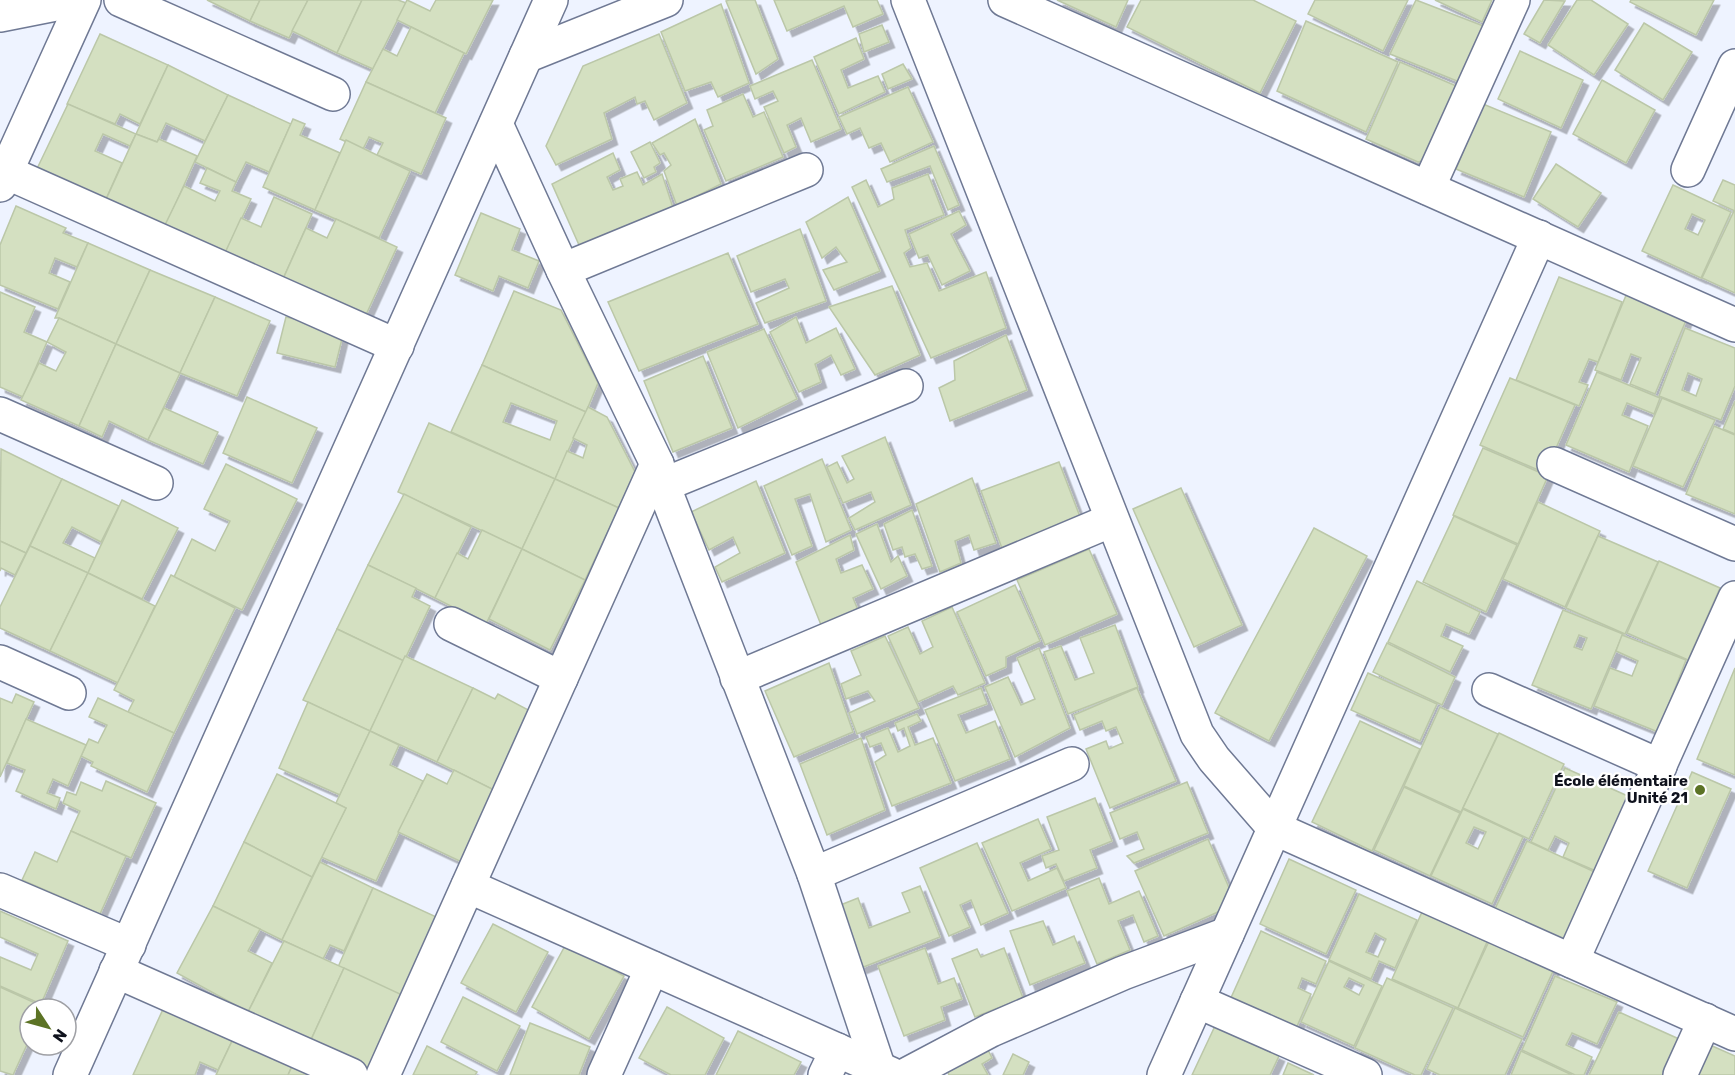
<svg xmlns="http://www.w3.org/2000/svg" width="1735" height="1075" viewBox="0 0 1735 1075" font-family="Rubik,sans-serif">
  <defs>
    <filter id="shadow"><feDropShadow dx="5.5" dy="5.5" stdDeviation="0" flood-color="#0004"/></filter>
  </defs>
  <rect width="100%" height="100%" fill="#eef3ff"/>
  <g fill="#d4e0c1" stroke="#bbc7a8" stroke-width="1.5" fill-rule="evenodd" filter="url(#shadow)">
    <polygon points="207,0 260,0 250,21"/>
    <polygon points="260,0 308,0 289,38 250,21"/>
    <polygon points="308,0 362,0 337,53 292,31"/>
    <polygon points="362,0 398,0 406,3 373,69 337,53"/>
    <polygon points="407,0 430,11 436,0 493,0 466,54 397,20"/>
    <polygon points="729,0 755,0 778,59 756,74 726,1"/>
    <polygon points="774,0 877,0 883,14 853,27 844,6 787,31"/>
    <polygon points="1057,0 1128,0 1116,27"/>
    <polygon points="1141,0 1253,0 1296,21 1260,93 1127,27"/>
    <polygon points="1315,0 1408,0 1383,51 1308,14"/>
    <polygon points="1416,0 1486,27 1462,83 1390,54"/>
    <polygon points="1435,0 1492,0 1482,22"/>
    <polygon points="1544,0 1565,1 1540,43 1524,34"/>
    <polygon points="1577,0 1591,0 1628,24 1594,75 1548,45"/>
    <polygon points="1631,0 1714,0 1696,35 1630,2"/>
    <polygon points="721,4 749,83 718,97 711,82 685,91 661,32"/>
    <polygon points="1306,21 1398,62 1366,132 1277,91"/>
    <polygon points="1644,23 1692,52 1663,100 1615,70"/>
    <polygon points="882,25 889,42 864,52 859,34"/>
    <polygon points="411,27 464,53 435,113 366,82 383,49 397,56"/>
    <polygon points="100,34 168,65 140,124 120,114 115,124 67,104"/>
    <polygon points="659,34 687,103 654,120 645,101 637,104 635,97 604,113 612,139 556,165 546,146 583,66"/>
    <polygon points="856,38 864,59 841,70 848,88 878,76 885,92 839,114 814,57"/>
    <polygon points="1520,51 1583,80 1561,128 1498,99"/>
    <polygon points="812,60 841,129 811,142 801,118 787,125 796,147 784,153 764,107 778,101 773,91 755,99 750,86"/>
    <polygon points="1400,62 1461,88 1435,158 1418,162 1366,139"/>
    <polygon points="903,64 912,79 888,89 882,74"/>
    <polygon points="168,65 228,95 205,141 166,123 157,142 136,134"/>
    <polygon points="1602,80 1655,110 1626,163 1573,134"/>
    <polygon points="366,82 446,118 421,174 377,155 383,143 369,137 363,149 340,139"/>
    <polygon points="908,87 933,142 890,162 881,143 869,148 860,128 847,134 839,117"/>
    <polygon points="743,94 753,117 764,112 783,157 726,181 704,130 713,126 707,110"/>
    <polygon points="228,95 291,124 269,172 246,162 236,182 195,162"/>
    <polygon points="68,104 136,134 130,146 103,134 95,151 122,163 103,206 33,177"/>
    <polygon points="1483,104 1551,132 1524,197 1456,169"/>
    <polygon points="293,119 305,124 300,135 340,153 315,210 263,187"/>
    <polygon points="695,119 721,184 677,206 664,171 671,165 664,153 660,155 652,143"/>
    <polygon points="136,134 157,142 159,139 197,156 162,234 103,206"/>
    <polygon points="346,140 410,171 379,238 315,210"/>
    <polygon points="650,142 660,163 654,167 656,172 644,178 631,152"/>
    <polygon points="934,146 959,205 948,210 930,166 887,182 881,169"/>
    <polygon points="613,153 620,170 607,177 613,190 623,186 620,179 637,172 643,185 662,174 674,211 583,254 552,184"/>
    <polygon points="1556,164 1601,193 1578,227 1533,199"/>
    <polygon points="207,168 236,182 232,191 251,199 225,253 165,225 184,186 215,201 220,191 200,183"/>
    <polygon points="928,174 944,215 905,230 911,248 904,253 910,267 927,263 939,291 986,272 1006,328 931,358 852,187 866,180 878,207 894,199 892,188"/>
    <polygon points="1723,180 1735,185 1735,211 1713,201"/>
    <path d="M1673,185L1731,212L1701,278L1642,251ZM1692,214L1705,220L1698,235L1685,229Z"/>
    <polygon points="274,197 312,214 283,279 225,253 241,218 261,227"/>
    <polygon points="848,197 880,271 834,290 823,270 847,262 836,247 822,258 806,222"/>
    <polygon points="16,206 66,228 63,233 88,243 77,267 55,258 49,273 70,282 58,309 0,285 0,245"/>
    <polygon points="959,211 966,225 951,234 970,271 942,285 928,255 919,258 909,234"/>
    <polygon points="1734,211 1735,212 1735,293 1702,278"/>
    <polygon points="481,213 520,229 512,250 539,261 528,288 499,276 493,291 455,275"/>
    <polygon points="336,219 397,247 365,317 283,279 306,228 327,238"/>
    <polygon points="800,229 826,301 765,323 756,303 789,288 785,279 751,292 737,256"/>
    <polygon points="88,243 150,270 116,344 59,318 55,318"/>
    <polygon points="728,253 758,324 639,371 608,302"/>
    <polygon points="150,270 215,297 180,373 116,344"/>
    <polygon points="1559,277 1622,302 1598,362 1589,359 1579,382 1588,385 1579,406 1516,380"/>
    <polygon points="892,286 920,355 875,375 829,307"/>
    <polygon points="514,291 561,310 598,383 586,412 482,365"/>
    <polygon points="0,292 35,307 24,332 47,342 23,397 0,387"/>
    <polygon points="1627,293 1687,318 1655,394 1630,384 1641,358 1631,354 1621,380 1595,370"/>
    <polygon points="215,297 270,321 237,396 180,373"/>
    <polygon points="286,317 344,331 335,367 277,353"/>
    <polygon points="796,317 806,343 836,328 855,369 841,375 831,355 815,364 821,382 799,392 770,332"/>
    <polygon points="59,318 116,344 79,426 21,400 39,363 56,371 66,352 47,342"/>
    <path d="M1685,328L1735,348V386L1721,420L1659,396ZM1688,373L1702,379L1696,396L1682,390Z"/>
    <polygon points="764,329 797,399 738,428 707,352"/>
    <polygon points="1006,335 1027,390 950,421 939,388 955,380 954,361"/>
    <polygon points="116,344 180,373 148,440 109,421 102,437 79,426"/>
    <polygon points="703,356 732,428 673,452 644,381"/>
    <path d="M482,365L586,412L555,479L451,432ZM511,403L557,421L550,440L503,422Z"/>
    <polygon points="1597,372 1660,398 1654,414 1627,403 1622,415 1648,426 1629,472 1566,445"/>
    <polygon points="1510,378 1575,405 1545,473 1480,445"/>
    <polygon points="247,397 317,428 292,483 223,453"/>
    <polygon points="1662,398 1715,420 1683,487 1633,466"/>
    <polygon points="1735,401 1735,434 1723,429"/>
    <polygon points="588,407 607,417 635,472 619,508 555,479 567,451 583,458 587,445 573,438"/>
    <polygon points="164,408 218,432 203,464 148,440"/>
    <polygon points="429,423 555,479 522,549 398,492"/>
    <polygon points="1714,426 1735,435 1735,514 1686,494"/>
    <polygon points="885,437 911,505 855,530 849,518 875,502 871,492 843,503 827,467 837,462 847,483 854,479 842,456"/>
    <polygon points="1483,448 1548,476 1518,544 1453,515"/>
    <polygon points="1,449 62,479 26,553 0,541"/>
    <polygon points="822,459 851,530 826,542 810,494 795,499 812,546 792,555 764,486"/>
    <polygon points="1059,462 1082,522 1003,551 981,491"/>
    <polygon points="226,464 297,499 242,610 174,577 192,539 215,551 230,521 204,509"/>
    <polygon points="972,478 996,543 974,550 969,535 955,541 961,563 940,572 916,504"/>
    <polygon points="62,479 119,506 101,542 72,527 63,543 95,558 88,573 30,546"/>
    <polygon points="555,479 619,508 585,580 522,549"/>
    <polygon points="756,481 785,553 722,582 715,567 740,553 733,537 709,550 691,512"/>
    <polygon points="1181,488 1242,625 1194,647 1133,509"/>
    <polygon points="404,494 471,527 435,598 368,565"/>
    <polygon points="122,500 178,528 142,599 88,573"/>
    <polygon points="1538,502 1600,531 1565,607 1503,579"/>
    <polygon points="912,510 932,566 922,569 915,554 905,557 902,547 893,550 884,524"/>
    <polygon points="1454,516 1517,545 1486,612 1423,582"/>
    <polygon points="877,524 891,562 898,556 907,576 881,589 856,534"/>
    <polygon points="1314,528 1367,556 1269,741 1215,713"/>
    <polygon points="482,530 522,549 486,624 435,598 457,553 468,559"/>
    <polygon points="850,535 854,550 836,559 841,573 862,565 873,589 853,598 860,615 825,635 796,562"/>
    <polygon points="1598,536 1658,562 1625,634 1566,608"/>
    <polygon points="0,541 26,553 15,575 1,568 0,571"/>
    <polygon points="30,546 88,573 50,651 0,628 0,607"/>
    <polygon points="522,549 585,580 550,650 489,619"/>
    <polygon points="1089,549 1117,614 1045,645 1017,580"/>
    <polygon points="1659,561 1720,588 1688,660 1627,633"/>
    <polygon points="368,565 416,588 412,597 430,606 404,661 337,629"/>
    <polygon points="88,573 155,606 118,683 50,651"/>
    <polygon points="171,575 235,608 174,733 128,712 134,700 114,690"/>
    <polygon points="1417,581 1480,612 1469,634 1446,624 1441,636 1463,646 1450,672 1388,642"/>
    <polygon points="1015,585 1040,641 1006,657 1006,667 986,676 957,612"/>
    <polygon points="952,607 985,683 958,695 953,686 918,702 888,636 908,627 920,654 933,647 922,621"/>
    <path d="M1563,610L1623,634L1591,709L1532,685ZM1579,635L1587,638L1582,650L1574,647Z"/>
    <polygon points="1115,625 1138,687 1068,714 1044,652 1061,646 1075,680 1094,673 1080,638"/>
    <polygon points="337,629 404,661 370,731 303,700"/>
    <polygon points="1622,635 1686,660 1658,732 1594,706 1610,668 1632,676 1638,661 1616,651"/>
    <polygon points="885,636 919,708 857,734 849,713 875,701 868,691 846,699 841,684 861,675 851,651"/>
    <polygon points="1387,643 1455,677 1442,705 1373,672"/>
    <polygon points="1039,648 1070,728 1015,757 985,687 1008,677 1021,705 1035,699 1017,658"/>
    <polygon points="405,656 473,688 437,762 370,731"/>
    <polygon points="829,663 853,732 794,757 765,691"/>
    <polygon points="1735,668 1735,775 1697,759"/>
    <polygon points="1368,673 1437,704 1420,741 1351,710"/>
    <polygon points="473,688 495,699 498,694 534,713 496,791 437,762"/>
    <polygon points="981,688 987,704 958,715 966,733 995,721 1010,759 955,781 925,710"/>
    <polygon points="1137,688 1176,781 1110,808 1086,749 1106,741 1109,749 1123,743 1116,727 1106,731 1102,721 1080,730 1074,715"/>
    <polygon points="16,694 34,702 0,777 0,698 12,703"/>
    <polygon points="98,698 174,733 147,792 91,766 93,762 81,756 89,739 98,743 107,725 89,717"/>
    <polygon points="308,702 370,731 340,795 279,768"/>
    <polygon points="1440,707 1498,734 1461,812 1404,786"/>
    <polygon points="917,714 921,721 908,727 915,745 933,738 951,783 892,806 875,762 886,755 881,743 870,747 866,737 888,728 898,752 910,746 904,728 898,731 895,723"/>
    <polygon points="26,719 86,745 68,786 53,779 47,793 60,798 56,809 16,791 25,770 7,763"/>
    <polygon points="1360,721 1420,749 1372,851 1312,822"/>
    <polygon points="370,731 399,745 390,765 423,781 376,881 321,857 346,808 336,803"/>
    <polygon points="1499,733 1564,764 1529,839 1463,808"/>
    <polygon points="861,738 885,810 827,835 800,764"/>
    <polygon points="1565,768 1630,797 1596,871 1563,857 1569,843 1555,836 1548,850 1531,842"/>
    <polygon points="454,770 496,791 466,864 398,832 427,774 447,784"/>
    <polygon points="1692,772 1731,789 1687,888 1648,871"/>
    <polygon points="277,774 346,808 312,877 244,842"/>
    <polygon points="106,781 156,803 131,858 71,831 80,811 63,803 67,792 76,795 81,782 102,791"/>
    <polygon points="1187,782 1208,833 1134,863 1127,856 1144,849 1137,832 1120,839 1110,813"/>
    <polygon points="1404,787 1460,813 1430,876 1374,850"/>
    <polygon points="1095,798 1112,841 1090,850 1097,868 1064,881 1056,864 1046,868 1042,856 1059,850 1047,817"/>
    <path d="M1463,809L1523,837L1492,904L1431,876ZM1474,827L1486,832L1478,849L1466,843Z"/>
    <polygon points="1038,819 1051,849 1020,863 1028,881 1057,868 1066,888 1012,911 982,843"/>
    <polygon points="71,831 126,856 100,914 22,880 35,852 57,862"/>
    <polygon points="1208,839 1236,904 1164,936 1135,871"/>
    <polygon points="1527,841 1597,873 1565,941 1495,909"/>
    <polygon points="244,842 312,877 282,940 213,906"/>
    <polygon points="977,843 1008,913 981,925 971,900 960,905 970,927 949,936 920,868"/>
    <polygon points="1289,859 1356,890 1326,954 1260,924"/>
    <polygon points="320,862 373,888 344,951 330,945 323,959 282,940"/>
    <polygon points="1099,878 1109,904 1139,891 1158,936 1144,942 1133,915 1118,921 1130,950 1097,964 1067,891"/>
    <polygon points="920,886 940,937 861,968 838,906 858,898 869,928 910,912 902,893"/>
    <polygon points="373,888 443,920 407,998 338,967"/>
    <path d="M1359,894L1417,920L1395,968L1379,961L1371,979L1329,960ZM1375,933L1386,939L1378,957L1366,952Z"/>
    <polygon points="213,906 260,929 248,951 272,963 248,1012 177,973"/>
    <polygon points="0,911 68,941 41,1004 0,986 0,957 31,970 38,954 0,937"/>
    <polygon points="1422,912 1487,942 1458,1008 1392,979"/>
    <polygon points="1043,921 1053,945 1074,936 1085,963 1030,985 1010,931"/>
    <polygon points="493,924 548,952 516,1012 461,983"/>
    <polygon points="1261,931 1326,961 1316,984 1302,978 1298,988 1311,994 1295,1031 1230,1000"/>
    <polygon points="1490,939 1554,969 1523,1037 1458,1008"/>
    <polygon points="284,941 344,968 310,1042 248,1012"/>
    <polygon points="566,944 624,976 589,1039 532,1007"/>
    <polygon points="925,948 938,984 954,978 962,999 941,1007 945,1020 904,1036 878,966"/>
    <polygon points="1004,948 1023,998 975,1017 952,959 977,949 981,957"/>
    <path d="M1329,961L1382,986L1354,1046L1301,1022ZM1349,978L1364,985L1359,995L1344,987Z"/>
    <polygon points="344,968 413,1000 378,1074 310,1042"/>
    <polygon points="1555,976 1617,1002 1597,1044 1572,1033 1566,1045 1592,1057 1584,1075 1575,1075 1522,1050"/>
    <polygon points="1387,978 1453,1008 1421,1075 1415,1075 1355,1048"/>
    <polygon points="0,987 44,1007 43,1009 30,1009 30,1038 13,1075 0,1071"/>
    <polygon points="463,997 520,1026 497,1071 441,1042"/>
    <polygon points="164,1007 233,1039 218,1070 200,1062 195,1075 133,1075"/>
    <polygon points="667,1007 724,1038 705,1075 671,1075 639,1058"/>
    <polygon points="1455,1008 1522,1039 1505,1075 1440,1075 1427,1069"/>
    <polygon points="1619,1012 1679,1039 1663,1075 1589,1075"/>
    <polygon points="530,1023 590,1047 579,1075 510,1075"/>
    <polygon points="1215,1026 1279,1056 1270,1075 1192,1075"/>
    <polygon points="738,1031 801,1062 794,1075 716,1075"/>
    <polygon points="233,1039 293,1064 288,1075 216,1075"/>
    <polygon points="1710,1045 1735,1056 1735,1075 1697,1075"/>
    <polygon points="427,1046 477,1072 475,1075 413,1075"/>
    <polygon points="987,1048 992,1058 982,1064 988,1075 949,1075 945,1065"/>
    <polygon points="1521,1051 1572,1075 1511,1075"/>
    <polygon points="1013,1054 1029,1062 1023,1075 1003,1075"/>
    <polygon points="1288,1063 1314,1075 1283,1075"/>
    <polygon points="293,1064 315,1075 288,1075"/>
  </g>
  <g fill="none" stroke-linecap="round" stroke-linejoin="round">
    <defs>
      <g id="street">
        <polyline points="121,0 333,94"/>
        <polyline points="908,0 1197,734 1214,759 1274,828 1735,1034"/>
        <polyline points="1005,0 1735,325"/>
        <polyline points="0,15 76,0"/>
        <polyline points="526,56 666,0"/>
        <polyline points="496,124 563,270 657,464 663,485 814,874 879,1069"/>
        <polyline points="1688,170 1735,66"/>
        <polyline points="6,172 397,346"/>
        <polyline points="0,185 84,0"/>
        <polyline points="1428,188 1513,0"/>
        <polyline points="563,270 806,170"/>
        <polyline points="0,414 156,483"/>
        <polyline points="1554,464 1735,544"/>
        <polyline points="663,485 906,386"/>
        <polyline points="451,624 561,678"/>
        <polyline points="0,662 69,693"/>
        <polyline points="737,678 1112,520"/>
        <polyline points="1489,690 1660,766"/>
        <polyline points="814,874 1072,764"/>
        <polyline points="468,886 891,1074"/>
        <polyline points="0,890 129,945"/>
        <polyline points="1572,961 1735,598"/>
        <polyline points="116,971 351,1075"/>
        <polyline points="1197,1001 1365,1075"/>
        <polyline points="383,1075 657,464"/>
        <polyline points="604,1075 652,968"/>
        <polyline points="825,1075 837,1050"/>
        <polyline points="906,1075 991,1030 1123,973 1227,934"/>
        <polyline points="1164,1075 1539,237"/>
        <polyline points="1680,1075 1705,1020"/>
      </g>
      <polyline id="secondary" points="70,1075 551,0"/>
    </defs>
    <use href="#street" stroke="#6f7994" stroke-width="36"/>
    <use href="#secondary" stroke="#6f7994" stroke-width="36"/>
    <use href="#street" stroke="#fff" stroke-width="33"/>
    <use href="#secondary" stroke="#fff" stroke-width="33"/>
  </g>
  <circle fill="#5c7325" stroke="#fff" stroke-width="2" cx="1700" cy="790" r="6"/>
  <g text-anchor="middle" stroke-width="4.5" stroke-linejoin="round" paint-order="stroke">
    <g font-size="15" font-weight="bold" fill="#0f121d" stroke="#fff" text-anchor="end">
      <text x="1688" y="786">École élémentaire<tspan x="1688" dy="17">Unité 21</tspan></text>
    </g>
  </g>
  <g transform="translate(48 1027) rotate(126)"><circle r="28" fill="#ffffff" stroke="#9fa0a5" stroke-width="1.5"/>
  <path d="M0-4.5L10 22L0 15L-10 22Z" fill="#5c7325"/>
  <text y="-9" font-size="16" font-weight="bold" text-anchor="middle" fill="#0f121d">N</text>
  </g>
</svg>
